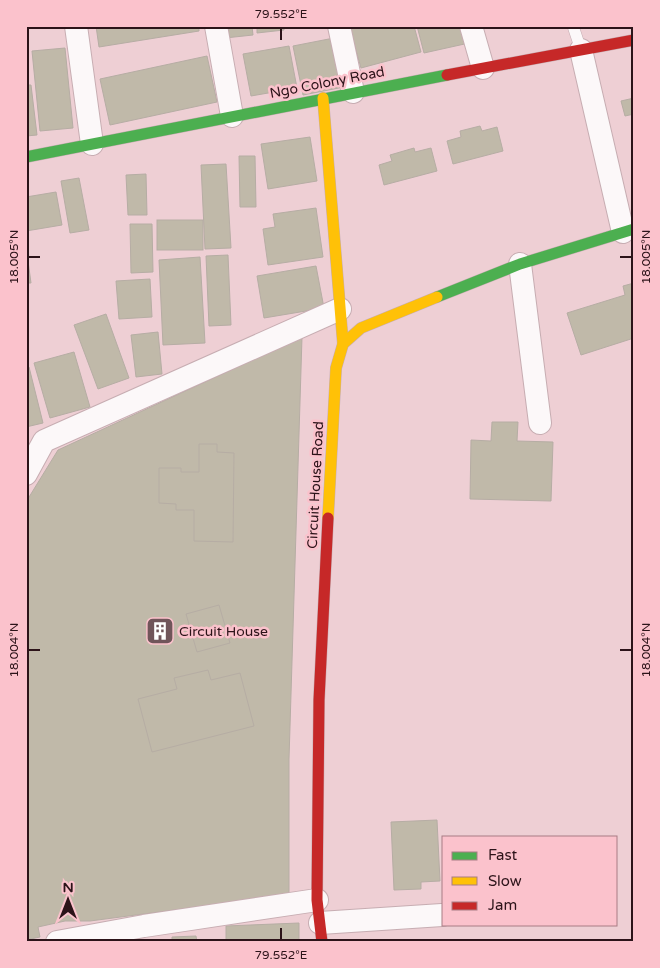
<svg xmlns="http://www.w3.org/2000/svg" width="660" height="968" viewBox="0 0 660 968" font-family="'Varela Round',sans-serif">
  <rect width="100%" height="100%" fill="#eecfd4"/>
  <g fill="#c0b9a9" stroke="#b6ada4">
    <polygon points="96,26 199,26 199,31 99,47"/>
    <polygon points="223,26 252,26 253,35 225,38"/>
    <polygon points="257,26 284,26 284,30 257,33"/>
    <polygon points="349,26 414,26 421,52 361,68"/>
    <polygon points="417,26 465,26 469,43 424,53"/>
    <polygon points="339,37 349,86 303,95 293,46"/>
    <polygon points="289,46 297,88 251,96 243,54"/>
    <polygon points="65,48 73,128 40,131 32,51"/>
    <polygon points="207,56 217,102 110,125 100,79"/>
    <polygon points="26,85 31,85 37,135 26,136"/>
    <polygon points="634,98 634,114 625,116 621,101"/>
    <polygon points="480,126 482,131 497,127 503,151 453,164 447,141 461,137 460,131"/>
    <polygon points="310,137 317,181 268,189 261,144"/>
    <polygon points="414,148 415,152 431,148 437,171 384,185 379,165 392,161 390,155"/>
    <polygon points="239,156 255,156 256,207 240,207"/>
    <polygon points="226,164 231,248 205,249 201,165"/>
    <polygon points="146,174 147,215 128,215 126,175"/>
    <polygon points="79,178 89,230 70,233 61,181"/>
    <polygon points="56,192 62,225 26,231 26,197"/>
    <polygon points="316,208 323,257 268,265 263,229 275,227 273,214"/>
    <rect x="157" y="220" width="46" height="30"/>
    <polygon points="130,224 152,224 153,272 131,273"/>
    <polygon points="228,255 231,325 209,326 206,256"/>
    <polygon points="200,257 205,343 163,345 159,260"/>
    <polygon points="26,261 28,261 31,283 26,283"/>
    <polygon points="316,266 324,308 264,318 257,276"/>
    <polygon points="150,279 152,317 119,319 116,281"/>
    <polygon points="634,283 634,338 581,355 567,313 625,295 623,286"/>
    <polygon points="106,314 129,378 98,389 74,325"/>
    <polygon points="158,332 162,374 136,377 131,335"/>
    <polygon points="302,337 289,759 289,895 90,921 65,921 38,927 40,937 26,940 26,502 58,450"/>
    <polygon points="74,352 90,407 50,418 34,363"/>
    <polygon points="29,367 43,423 26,427 26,368"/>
    <polygon points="492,422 518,422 517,441 553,442 551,501 470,499 471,440 491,441"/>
    <polygon points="199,444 217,444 217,452 234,453 233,542 194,541 194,510 176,510 176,504 159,503 159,468 181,468 181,472 199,472"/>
    <polygon points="219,605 230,643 197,652 186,614"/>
    <polygon points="208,670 211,680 240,673 254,726 152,752 138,699 177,689 174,678"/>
    <polygon points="437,820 440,881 421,882 421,889 394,890 391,822"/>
    <polygon points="299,923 299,942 226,942 226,926"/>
    <polygon points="196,936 197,942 162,942 172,941 172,937"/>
  </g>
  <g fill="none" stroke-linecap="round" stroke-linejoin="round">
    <defs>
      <polyline id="lane" points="573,26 581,50"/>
      <g id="street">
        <polyline points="76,26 92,144"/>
        <polyline points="216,26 232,116"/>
        <polyline points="339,26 353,92"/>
        <polyline points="471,26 483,68"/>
        <polyline points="581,50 623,232"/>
        <polyline points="520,264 540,423"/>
        <polyline points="26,474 44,441 340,309"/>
        <polyline points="320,923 442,915"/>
        <polyline points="57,942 144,926 317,900"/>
      </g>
      <g id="fast">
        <polyline points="26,157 447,75"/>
        <polyline points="437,297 520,264 634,229"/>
      </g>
      <g id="slow">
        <polyline points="323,98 343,344"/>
        <polyline points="328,518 336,368 343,344 361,328 437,297"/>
      </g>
      <g id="jam">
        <polyline points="447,75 634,40"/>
        <polyline points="322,942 317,900 319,700 328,518"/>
      </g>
    </defs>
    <use href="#lane" stroke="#c7adb2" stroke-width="12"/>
    <use href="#street" stroke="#c7adb2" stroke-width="24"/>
    <use href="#fast" stroke="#c7adb2" stroke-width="12"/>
    <use href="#slow" stroke="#c7adb2" stroke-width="12"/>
    <use href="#jam" stroke="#c7adb2" stroke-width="12"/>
    <use href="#lane" stroke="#fcf8f9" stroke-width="11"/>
    <use href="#street" stroke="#fcf8f9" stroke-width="22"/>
    <use href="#fast" stroke="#4caf50" stroke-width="11"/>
    <use href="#slow" stroke="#ffc107" stroke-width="11"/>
    <use href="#jam" stroke="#c62828" stroke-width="11"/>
  </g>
  <path fill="none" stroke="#2c1319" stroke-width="2" d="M281,28V40M28,257H40M620,257H632M28,650H40M620,650H632M281,928V940"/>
  <defs>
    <symbol id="building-square" viewBox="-11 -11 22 22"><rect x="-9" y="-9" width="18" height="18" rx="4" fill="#70555a" stroke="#fbc2cc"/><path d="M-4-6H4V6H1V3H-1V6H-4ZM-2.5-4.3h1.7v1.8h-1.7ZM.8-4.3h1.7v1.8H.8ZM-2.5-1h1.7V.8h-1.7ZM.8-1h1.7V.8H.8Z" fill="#fff"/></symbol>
  </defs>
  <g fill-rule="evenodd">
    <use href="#building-square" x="144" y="615" width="32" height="32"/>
  </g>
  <g text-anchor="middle" stroke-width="5" stroke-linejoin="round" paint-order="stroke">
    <g font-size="14" fill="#2c1319" stroke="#fbc2cc">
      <text transform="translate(327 82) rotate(-11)" y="5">Ngo Colony Road</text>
      <text transform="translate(315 485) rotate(-87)" y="5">Circuit House Road</text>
    </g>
    <g font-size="14" fill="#2c1319" stroke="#fbc2cc" text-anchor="start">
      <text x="179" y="636">Circuit House</text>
    </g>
  </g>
  <rect width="660" height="968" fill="none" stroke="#fbc2cc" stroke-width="55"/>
  <rect x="442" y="836" width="175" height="90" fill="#fbc2cc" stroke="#a87c84"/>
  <rect x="452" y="852" width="25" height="8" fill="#4caf50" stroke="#a87c84"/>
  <text x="488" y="860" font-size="15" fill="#2c1319">Fast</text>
  <rect x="452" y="877" width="25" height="8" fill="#ffc107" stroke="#a87c84"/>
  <text x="488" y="886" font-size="15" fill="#2c1319">Slow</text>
  <rect x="452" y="902" width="25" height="8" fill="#c62828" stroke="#a87c84"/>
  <text x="488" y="910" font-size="15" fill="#2c1319">Jam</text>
  <g transform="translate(68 900)" stroke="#fbc2cc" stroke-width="4" paint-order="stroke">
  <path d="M0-4L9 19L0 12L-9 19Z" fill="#2c1319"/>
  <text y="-8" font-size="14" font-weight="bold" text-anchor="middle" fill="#2c1319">N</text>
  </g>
  <rect x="28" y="28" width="604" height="912" fill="none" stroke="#2c1319" stroke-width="2"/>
  <g font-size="12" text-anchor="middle" fill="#2c1319">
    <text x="281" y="18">79.552°E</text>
    <text transform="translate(14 257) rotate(-90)" y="4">18.005°N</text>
    <text transform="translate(646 257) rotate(-90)" y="4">18.005°N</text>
    <text transform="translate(14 650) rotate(-90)" y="4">18.004°N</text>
    <text transform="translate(646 650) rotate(-90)" y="4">18.004°N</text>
    <text x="281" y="959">79.552°E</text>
  </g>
</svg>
